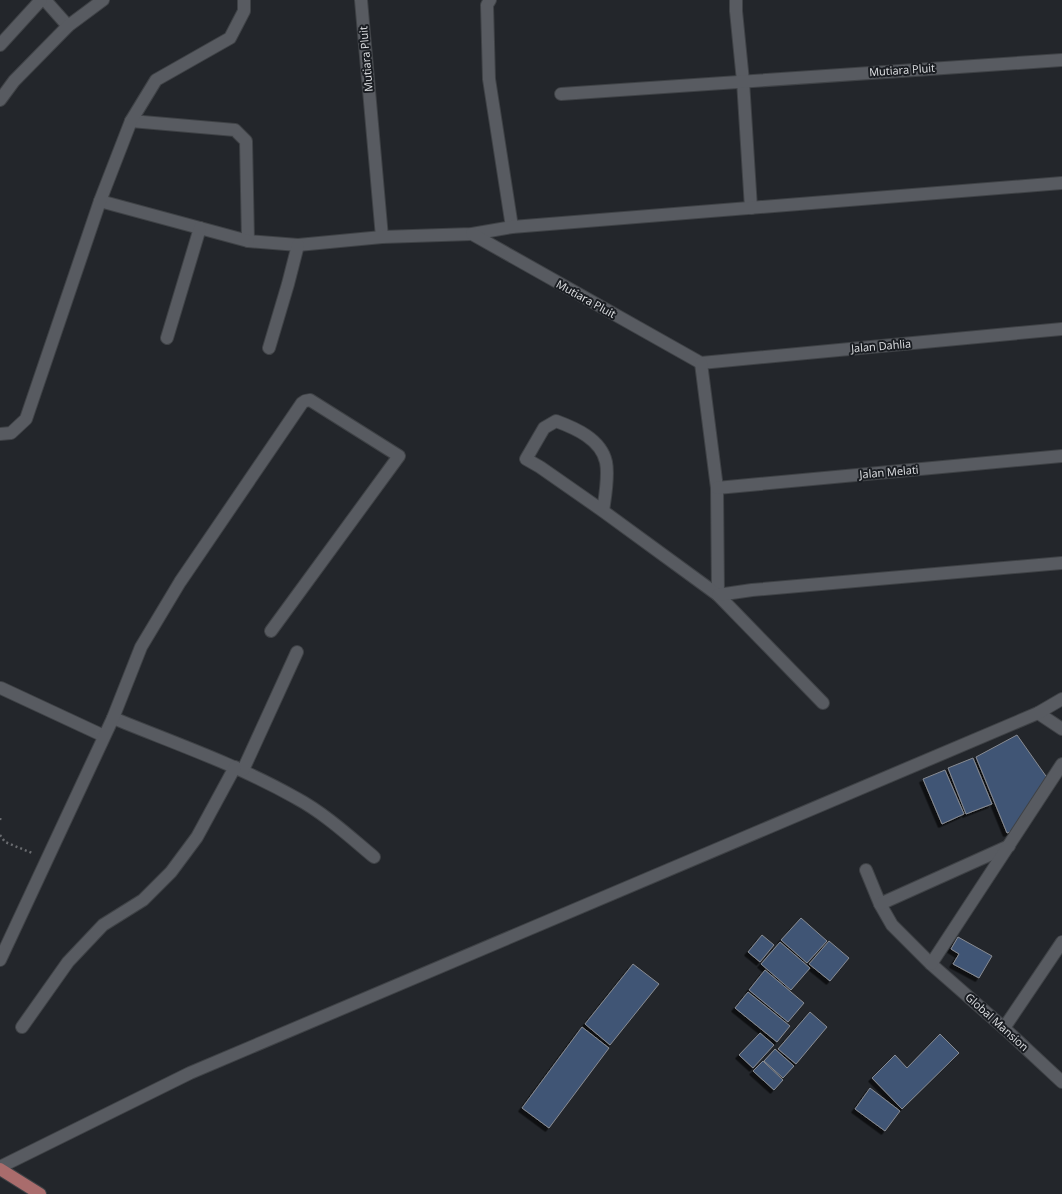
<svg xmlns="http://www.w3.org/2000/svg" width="1062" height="1194" viewBox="0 0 1062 1194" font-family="'Open Sans',sans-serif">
  <defs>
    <filter id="shadow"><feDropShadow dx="-3.5" dy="3.5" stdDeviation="0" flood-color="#0009"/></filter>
  </defs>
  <rect width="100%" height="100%" fill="#23262b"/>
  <g fill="#405475" stroke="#888c93" filter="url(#shadow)">
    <polygon points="1017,735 1048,779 1015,830 1007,833 976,757"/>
    <polygon points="973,758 992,804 966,814 948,768"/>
    <polygon points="945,770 964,814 942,824 923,779"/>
    <polygon points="801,918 827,941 807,963 781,940"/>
    <polygon points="762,935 774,945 760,962 748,952"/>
    <polygon points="958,937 992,956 979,978 953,964 959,954 951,949"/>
    <polygon points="829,941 849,958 830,981 809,964"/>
    <polygon points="780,942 810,968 791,990 761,964"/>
    <polygon points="633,964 659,984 610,1045 585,1024"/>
    <polygon points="765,970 804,1003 788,1022 749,990"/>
    <polygon points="748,992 790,1026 777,1042 735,1008"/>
    <polygon points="810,1012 827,1027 796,1064 778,1049"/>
    <polygon points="582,1027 609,1048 549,1128 522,1108"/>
    <polygon points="760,1033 774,1045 753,1068 739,1055"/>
    <polygon points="940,1034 959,1053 902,1109 872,1078 895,1055 907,1068"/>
    <polygon points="775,1049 794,1066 783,1078 764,1061"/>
    <polygon points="763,1061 783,1080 774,1090 753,1071"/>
    <polygon points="870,1088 900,1111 885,1131 855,1109"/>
  </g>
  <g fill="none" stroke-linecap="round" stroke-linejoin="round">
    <defs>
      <g id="minor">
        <polyline points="361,0 382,237"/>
        <polyline points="490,0 487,5 489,79 512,227"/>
        <polyline points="736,0 736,11 743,81 751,208"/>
        <polyline points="561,94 1062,60"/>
        <polyline points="131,121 235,130 246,141 248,241 298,245 382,237 472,234 512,227 1062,183"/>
        <polyline points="100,201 248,241"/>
        <polyline points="472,234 701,363"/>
        <polyline points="167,338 200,228"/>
        <polyline points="269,348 288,284 298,245"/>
        <polyline points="701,363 1062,329"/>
        <polyline points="701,363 717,488 718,595"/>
        <polyline points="0,434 11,433 26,419 100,201 131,121 156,80 230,38 244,11 244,0"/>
        <polyline points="717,488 1062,456"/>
        <path d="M603,511C605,497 609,476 606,462C601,439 575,428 556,421L544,428L526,459L540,467L603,511L718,595L823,703"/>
        <polyline points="718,595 752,590 1062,563"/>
        <polyline points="1,688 104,736"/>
        <polyline points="1038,713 1062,729"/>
        <path d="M113,718C174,743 238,765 296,798C324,813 349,836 374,857"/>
        <polyline points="243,770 297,652"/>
        <polyline points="866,870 880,904 892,925 931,964 1004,1028 1062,1082"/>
        <polyline points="880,904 1009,846"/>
        <polyline points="0,960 113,718 141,647 180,582 302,403 305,401 310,400 399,456 271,631"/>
        <polyline points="931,964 1062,764"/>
        <polyline points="22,1027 68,962 103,925 143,900 171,872 197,837 235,767"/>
        <polyline points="1004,1028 1062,942"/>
        <polyline points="0,1167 190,1073 1038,713 1062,699"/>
      </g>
      <g id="tertiary">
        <polyline points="45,0 68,26"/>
        <polyline points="0,45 41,0"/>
        <polyline points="0,100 14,81 68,26 103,0"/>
      </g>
      <polyline id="primary" points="0,1169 40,1194"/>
    </defs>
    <use href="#minor" stroke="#3f4246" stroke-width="14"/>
    <use href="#tertiary" stroke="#3f4246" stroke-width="14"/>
    <use href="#primary" stroke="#3f4246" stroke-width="14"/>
    <g stroke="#696b6f" stroke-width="2.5" stroke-dasharray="2 3" stroke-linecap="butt">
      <polyline points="0,820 1,816"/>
      <polyline points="0,835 5,842 32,853"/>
    </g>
    <use href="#minor" stroke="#585b61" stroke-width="12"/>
    <use href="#tertiary" stroke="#585b61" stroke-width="12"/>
    <use href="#primary" stroke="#a96c6c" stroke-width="12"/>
  </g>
  <g text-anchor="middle" stroke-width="4" stroke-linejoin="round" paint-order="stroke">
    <g font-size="11" fill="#e0e2e5" stroke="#1a1d22">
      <text transform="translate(366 59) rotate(-95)" y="4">Mutiara Pluit</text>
      <text transform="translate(902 70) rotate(-4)" y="4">Mutiara Pluit</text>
      <text transform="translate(586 299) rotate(29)" y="4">Mutiara Pluit</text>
      <text transform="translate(881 346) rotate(-5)" y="4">Jalan Dahlia</text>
      <text transform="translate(889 472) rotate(-5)" y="4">Jalan Melati</text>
      <text transform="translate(997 1022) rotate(42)" y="4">Global Mansion</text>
    </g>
  </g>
</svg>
